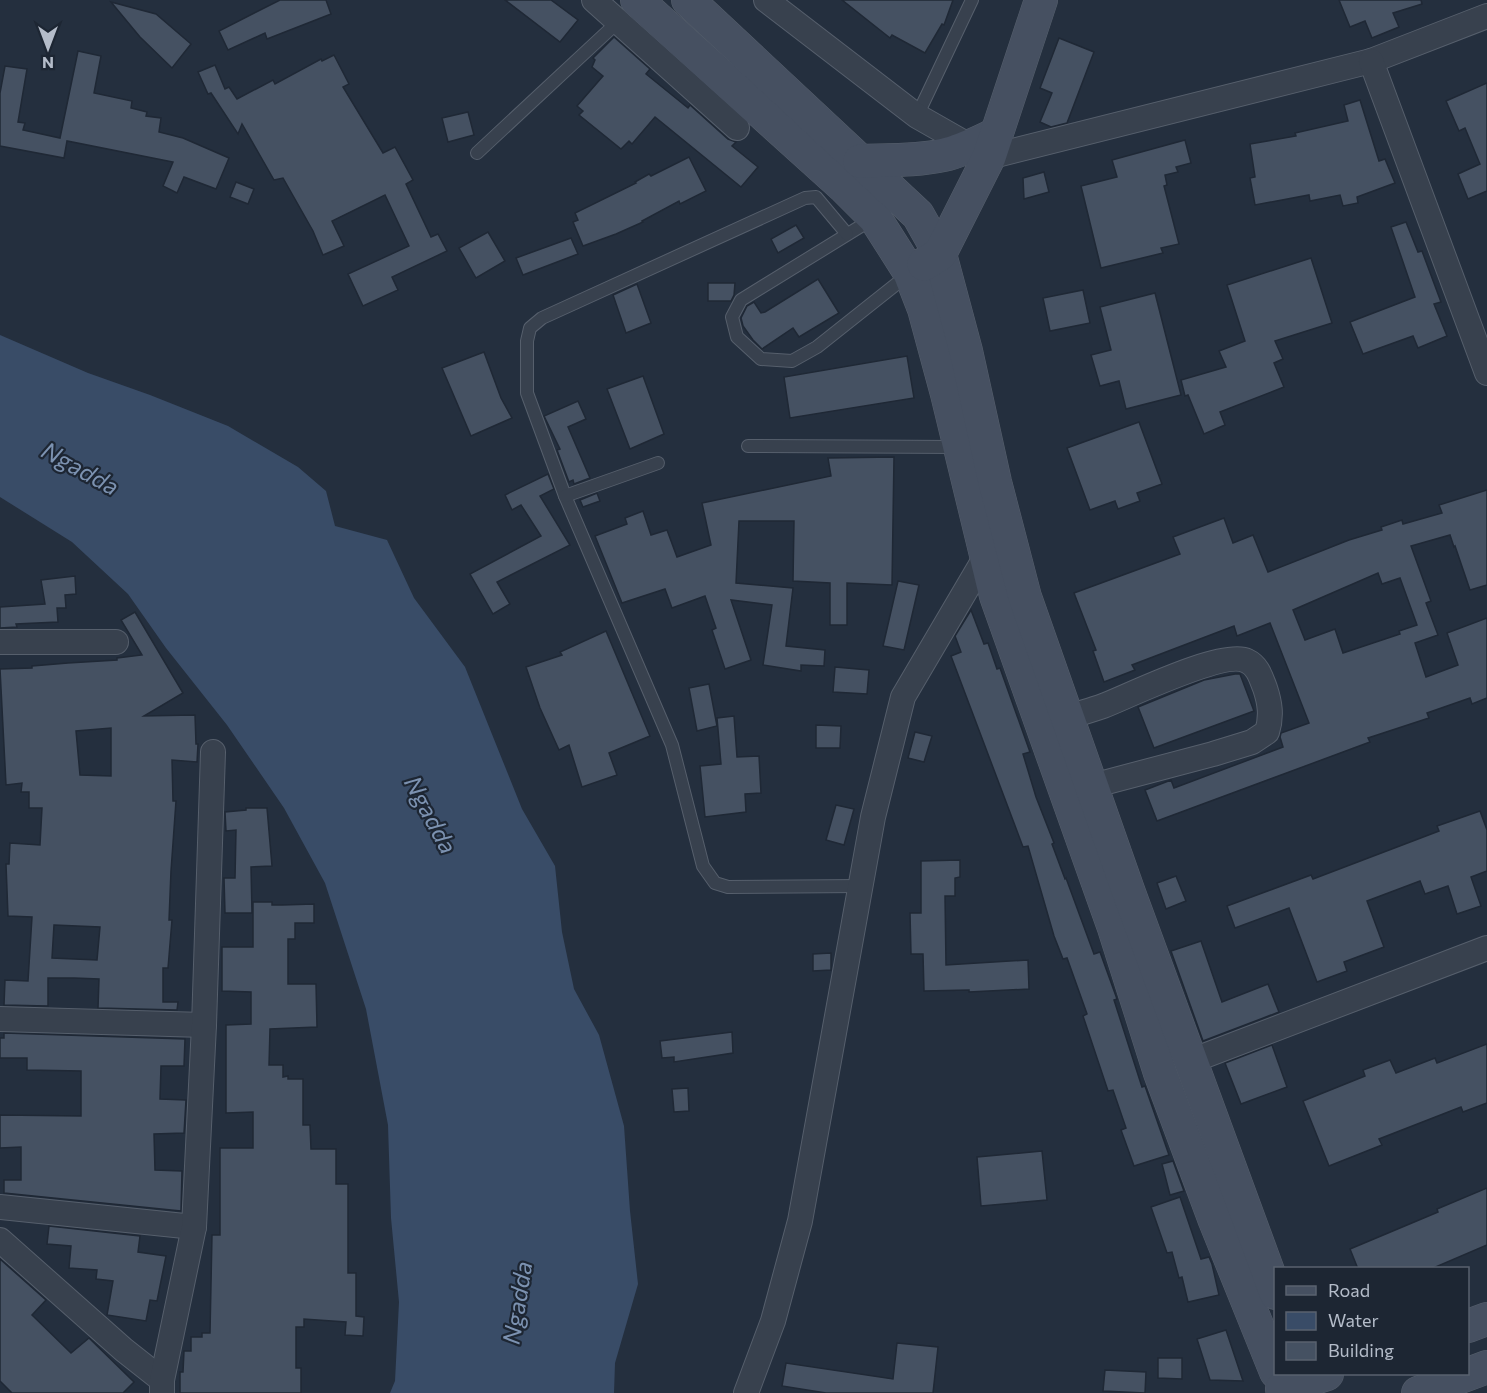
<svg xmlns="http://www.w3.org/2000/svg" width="1487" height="1393" viewBox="0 0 1487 1393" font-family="Commissioner,sans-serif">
  <rect width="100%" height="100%" fill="#242f3e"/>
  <polygon fill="#394c67" points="0,335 88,373 150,395 228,426 298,467 326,491 335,526 387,540 414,598 465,667 522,809 555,866 562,932 574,989 599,1035 624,1126 630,1211 638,1284 615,1363 614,1393 390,1393 395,1381 399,1302 391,1218 388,1125 366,1009 325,883 284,808 227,725 166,648 128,594 72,542 0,497"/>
  <g fill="#455162" stroke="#1f2835" stroke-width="1.5" fill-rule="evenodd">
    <polygon points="280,0 326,0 331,14 267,39 265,33 228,50 219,31"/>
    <polygon points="505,0 551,0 578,20 560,42"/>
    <polygon points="842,0 953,0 944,25 942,24 925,53 892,35 890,38"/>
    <polygon points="1339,0 1421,0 1422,4 1393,13 1399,27 1372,38 1365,21 1350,27"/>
    <polygon points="111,2 156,14 191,44 172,68 140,37"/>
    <polygon points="614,37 650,69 646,74 688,108 690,105 728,139 736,142 732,146 758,167 741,187 655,117 632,144 629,141 621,149 579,115 583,111 577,106 603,76 592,67 595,60 593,58"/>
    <polygon points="1059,38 1094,52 1067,123 1051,127 1040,122 1052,93 1040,88"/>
    <polygon points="78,51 101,56 94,93 132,101 131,108 147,112 146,116 161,118 159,132 183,138 229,158 216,189 184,177 177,193 163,186 173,162 67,141 64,158 0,146 0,93 5,66 27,69 18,122 25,123 23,130 60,138"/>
    <polygon points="334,55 349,84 343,87 383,153 395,147 413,180 406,184 431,237 438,234 447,251 392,277 398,290 363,306 348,274 409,246 385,195 332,221 344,246 323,255 313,231 283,178 274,180 242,124 238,134 211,93 208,94 198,72 215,65 225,89 229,87 237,99 273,80 275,84 321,59 322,61"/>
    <polygon points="1487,83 1487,191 1468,199 1458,174 1480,164 1465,128 1459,131 1446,101"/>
    <polygon points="1360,100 1379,161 1385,159 1395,183 1357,197 1358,203 1343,206 1340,195 1310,201 1309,195 1255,205 1250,178 1255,177 1250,144 1296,136 1295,133 1348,121 1344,105"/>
    <polygon points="468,112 474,135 448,142 442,118"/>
    <polygon points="1185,140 1191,163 1176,167 1178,172 1165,175 1167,185 1164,186 1179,244 1161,248 1163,253 1101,268 1081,186 1117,177 1112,160"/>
    <polygon points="689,157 706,191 680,204 679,201 642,221 643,222 616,234 583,246 573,222 578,220 575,213 636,183 635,182 649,174 651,176"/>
    <polygon points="1044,172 1049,192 1024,199 1023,178"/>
    <polygon points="236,182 254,189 248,204 230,197"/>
    <polygon points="1406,222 1418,252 1422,251 1441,302 1434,304 1447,336 1418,348 1413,336 1363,354 1350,322 1415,297 1391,227"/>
    <polygon points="796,225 804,238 778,253 771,239"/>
    <polygon points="488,232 505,261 476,278 459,248"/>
    <polygon points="571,238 578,254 523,275 516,258"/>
    <polygon points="1311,258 1332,323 1275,341 1283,359 1274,363 1284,387 1220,412 1225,425 1204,434 1188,395 1185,396 1181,380 1226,367 1219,351 1245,341 1227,285"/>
    <polygon points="818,279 839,313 799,337 793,328 762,349 753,340 743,326 741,318 747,306 754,302 761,313 765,312"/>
    <polygon points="708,283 735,283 734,295 731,301 708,301"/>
    <polygon points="637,284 651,323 626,333 613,295"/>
    <polygon points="1083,290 1090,323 1050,331 1043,298"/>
    <polygon points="1155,293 1181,395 1126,409 1119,381 1100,386 1091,355 1111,350 1100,307"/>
    <polygon points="484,352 501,398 512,418 471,436 442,368"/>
    <polygon points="907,356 914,398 790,418 784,377"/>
    <polygon points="643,376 664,434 630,449 607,389"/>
    <polygon points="578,401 586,419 568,427 590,478 574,484 573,480 569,482 557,450 560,449 544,416"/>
    <polygon points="1139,422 1162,484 1137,493 1140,501 1118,509 1115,501 1090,510 1067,448"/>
    <polygon points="894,457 892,585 847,583 847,625 830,625 830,583 793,581 794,521 739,521 736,583 793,588 786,646 825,650 824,666 801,665 801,671 763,665 772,605 731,600 751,660 725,669 712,630 716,628 705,596 672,608 665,589 622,603 595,536 627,524 625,518 643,511 651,535 667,530 677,557 711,545 702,503 831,476 828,458"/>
    <polygon points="548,474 554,489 540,496 570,545 497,582 510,604 493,614 470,574 541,536 521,505 512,510 505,495"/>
    <path d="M1487,490V585L1470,590L1455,546L1454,547L1450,535L1411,546L1431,601L1426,603L1438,635L1415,643L1426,677L1458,665L1447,633L1487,618V698L1472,704L1470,698L1427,713L1429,718L1368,738L1370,742L1157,821L1145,790L1171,780L1174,788L1283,747L1280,737L1281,733L1309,723L1270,623L1237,636L1234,626L1132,665L1135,670L1104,682L1093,651L1096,650L1074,593L1180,554L1173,537L1224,518L1233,543L1253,535L1268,572L1349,540L1382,530L1381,527L1402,520L1403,524L1442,513L1439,505ZM1378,573L1382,584L1400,578L1417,625L1399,631L1400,634L1343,653L1335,629L1305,640L1293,610Z"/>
    <polygon points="597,493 600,501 583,507 580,500"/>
    <polygon points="75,576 76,594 65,595 66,608 57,608 58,622 16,624 17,627 0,628 0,607 45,604 41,580"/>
    <polygon points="898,581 919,585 904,650 883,646"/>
    <polygon points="971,610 984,644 988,643 997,669 1000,668 1030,752 1023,754 1036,797 1054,843 1052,844 1065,879 1066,878 1094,954 1100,952 1117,999 1114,1000 1142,1087 1145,1086 1169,1155 1134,1166 1121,1130 1126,1128 1113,1090 1108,1091 1083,1016 1087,1014 1067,958 1063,959 1054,936 1028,846 1023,847 951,656 961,652 955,636"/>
    <path d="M135,612L183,693L144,716L195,715L196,744H198L197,762L172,760L173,801H176L171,871L169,920H172L168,968H163V1002H178L177,1010L98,1008L99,979L74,978H48V1006L4,1005L5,980L28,981L32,917L8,916L6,864H9L10,843L40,845L42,808H29V792H21L22,783L6,785L0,669L32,668V666L68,663L117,660V658L142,655L121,620ZM111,728V776L80,775L76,731ZM54,925L100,927L97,960L52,958Z"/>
    <polygon points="606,631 650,736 609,753 617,775 582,787 569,745 559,750 540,708 526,667 562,655 560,652"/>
    <polygon points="835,667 869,670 867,694 833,692"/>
    <polygon points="1235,674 1240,674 1254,711 1154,748 1138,707 1204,680"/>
    <polygon points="709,684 717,726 697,731 689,688"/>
    <polygon points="734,716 737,757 759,756 761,793 745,794 746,812 705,817 700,766 721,764 717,718"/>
    <polygon points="816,725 841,726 840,748 816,748"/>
    <polygon points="915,732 932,736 924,762 908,758"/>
    <polygon points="836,805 854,809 844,845 826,840"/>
    <polygon points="246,808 267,808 272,866 251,867 252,913 225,913 224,878 235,878 236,830 226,831 225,812 246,810"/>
    <polygon points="1480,811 1487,830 1487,871 1471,877 1481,906 1457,914 1448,886 1425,894 1420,881 1367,901 1384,947 1344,962 1347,971 1317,982 1289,908 1235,928 1227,906 1311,875 1313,879 1439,831 1437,826"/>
    <polygon points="960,860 960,877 955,878 955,896 945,896 946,965 1028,960 1029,989 969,992 969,990 924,991 923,954 911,954 910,913 921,913 921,861"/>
    <polygon points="1176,876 1186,901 1166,909 1157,883"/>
    <polygon points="253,902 272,902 272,905 282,905 314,904 314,923 295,923 295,939 288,939 288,984 316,984 317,1027 270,1029 269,1065 283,1065 283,1077 288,1076 288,1079 303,1079 303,1125 310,1125 311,1149 336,1149 336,1184 348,1184 348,1273 356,1273 356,1316 364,1317 363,1336 345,1335 346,1322 304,1319 304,1327 296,1327 296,1368 301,1368 301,1393 180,1393 180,1372 183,1372 184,1351 191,1351 191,1337 202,1337 202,1333 210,1333 212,1235 220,1235 220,1148 253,1148 253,1112 226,1113 226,1025 251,1024 251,992 222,991 222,947 253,947"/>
    <polygon points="1201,941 1222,1002 1268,984 1279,1012 1203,1041 1171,951"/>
    <polygon points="831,953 831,970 813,971 813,954"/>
    <polygon points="732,1032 733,1053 674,1062 674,1057 662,1058 660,1041"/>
    <polygon points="4,1033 185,1039 184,1066 161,1066 160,1099 186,1100 184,1133 154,1134 155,1170 182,1171 181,1211 4,1193 4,1180 21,1180 21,1147 0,1148 0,1115 81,1116 81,1071 27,1070 27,1058 0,1058 0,1038 4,1038"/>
    <polygon points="1487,1044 1487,1103 1463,1112 1461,1107 1379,1139 1382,1145 1329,1166 1303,1101 1365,1076 1363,1070 1390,1060 1396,1073 1435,1058 1437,1063"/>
    <polygon points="1272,1045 1287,1087 1241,1104 1225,1063"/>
    <polygon points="688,1088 689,1111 674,1112 672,1089"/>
    <polygon points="1042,1151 1047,1200 981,1206 977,1157"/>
    <polygon points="1173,1161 1184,1191 1170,1195 1162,1164"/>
    <polygon points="1487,1188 1487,1245 1431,1269 1358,1269 1350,1249 1438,1212 1437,1209"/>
    <polygon points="1180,1197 1201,1259 1209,1257 1212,1264 1219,1295 1188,1302 1182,1277 1179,1278 1172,1252 1167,1253 1151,1207"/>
    <polygon points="49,1226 140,1236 138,1252 166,1256 157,1301 150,1300 146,1321 107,1315 113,1281 96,1279 97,1270 69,1268 71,1246 47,1244"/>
    <polygon points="0,1259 46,1300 32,1315 71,1353 89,1338 134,1382 123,1393 12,1393 0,1381"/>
    <polygon points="1226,1330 1243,1381 1210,1380 1205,1364 1197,1339"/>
    <polygon points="897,1343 938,1347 933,1393 826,1393 782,1386 786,1363 893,1379"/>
    <polygon points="1158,1358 1182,1358 1182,1379 1158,1378"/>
    <polygon points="1105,1370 1146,1372 1145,1393 1103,1391"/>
  </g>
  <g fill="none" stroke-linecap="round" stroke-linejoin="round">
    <defs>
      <g id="lane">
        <polyline points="917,116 972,0"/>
        <polyline points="477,153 621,19"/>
        <polyline points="874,218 741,300 732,317 737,337 761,359 792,361 817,347 909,274"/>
        <polyline points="847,234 816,197 805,198 542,318 530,328 527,341 527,393 565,496 672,745 703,866 715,883 728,887 860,886"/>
        <polyline points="748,446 958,447"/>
        <polyline points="565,496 658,463"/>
      </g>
      <g id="street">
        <polyline points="594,0 737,128"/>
        <polyline points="766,0 917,116 989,157 1371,61 1487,16"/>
        <polyline points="1371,61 1487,373"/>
        <polyline points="0,642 116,642"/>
        <path d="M1068,717C1080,713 1092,710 1103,706C1129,696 1224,649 1247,661C1258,666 1261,678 1265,688C1270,703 1272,716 1267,732L1252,742L1213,754L1092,786"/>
        <polyline points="0,1019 204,1025"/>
        <polyline points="1191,1061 1487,948"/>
        <polyline points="0,1207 194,1227"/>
        <polyline points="0,1240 124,1350 162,1380"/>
        <polyline points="162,1393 162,1380 194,1227 204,1025 213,752"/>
        <polyline points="746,1393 773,1321 800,1221 873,817 903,697 986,556"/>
      </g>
      <g id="secondary">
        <polyline points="637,0 845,188 875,218 910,273 924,309 947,394 996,596 1114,928 1160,1073 1215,1221 1276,1372"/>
        <polyline points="688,0 918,215 940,254 966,351 995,482 1025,597 1128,890 1276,1293"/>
        <path d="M860,161C888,160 917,161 944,155C962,151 979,142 996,134"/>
        <polyline points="924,264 940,254 989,157 1041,0"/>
        <polyline points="1468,1326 1487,1319"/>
        <polyline points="1282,1389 1327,1374"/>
        <polyline points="1418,1393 1487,1367"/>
      </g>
    </defs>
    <use href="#lane" stroke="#565f6c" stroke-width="14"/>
    <use href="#street" stroke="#565f6c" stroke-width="26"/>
    <use href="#secondary" stroke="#565f6c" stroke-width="34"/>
    <use href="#lane" stroke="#38414e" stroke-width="12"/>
    <use href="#street" stroke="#38414e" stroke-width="24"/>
    <use href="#secondary" stroke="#465061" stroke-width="33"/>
  </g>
  <g text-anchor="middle" stroke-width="4.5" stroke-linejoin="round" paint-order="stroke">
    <g font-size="24" font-style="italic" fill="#7c92b1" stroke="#1d2633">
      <text transform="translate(80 469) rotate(29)" y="8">Ngadda</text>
      <text transform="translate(430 815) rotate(62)" y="8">Ngadda</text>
      <text transform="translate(518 1303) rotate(-81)" y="8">Ngadda</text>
    </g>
  </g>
  <rect x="1274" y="1267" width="195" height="108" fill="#1d2633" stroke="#59626f" stroke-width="1.5"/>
  <rect x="1286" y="1286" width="30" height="9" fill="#465061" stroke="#59626f" stroke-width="1.5"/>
  <text x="1328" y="1297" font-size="18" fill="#b4bcc9">Road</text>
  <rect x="1286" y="1312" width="30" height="18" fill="#394c67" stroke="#59626f" stroke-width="1.5"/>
  <text x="1328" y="1327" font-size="18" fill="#b4bcc9">Water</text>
  <rect x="1286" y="1342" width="30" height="18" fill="#455162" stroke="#59626f" stroke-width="1.5"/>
  <text x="1328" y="1357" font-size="18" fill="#b4bcc9">Building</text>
  <g transform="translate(48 48) rotate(180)" stroke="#1d2633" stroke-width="4.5" paint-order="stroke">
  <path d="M0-4.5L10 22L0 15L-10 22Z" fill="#b4bcc9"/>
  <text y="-9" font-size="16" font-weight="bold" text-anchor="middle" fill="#b4bcc9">N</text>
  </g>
</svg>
